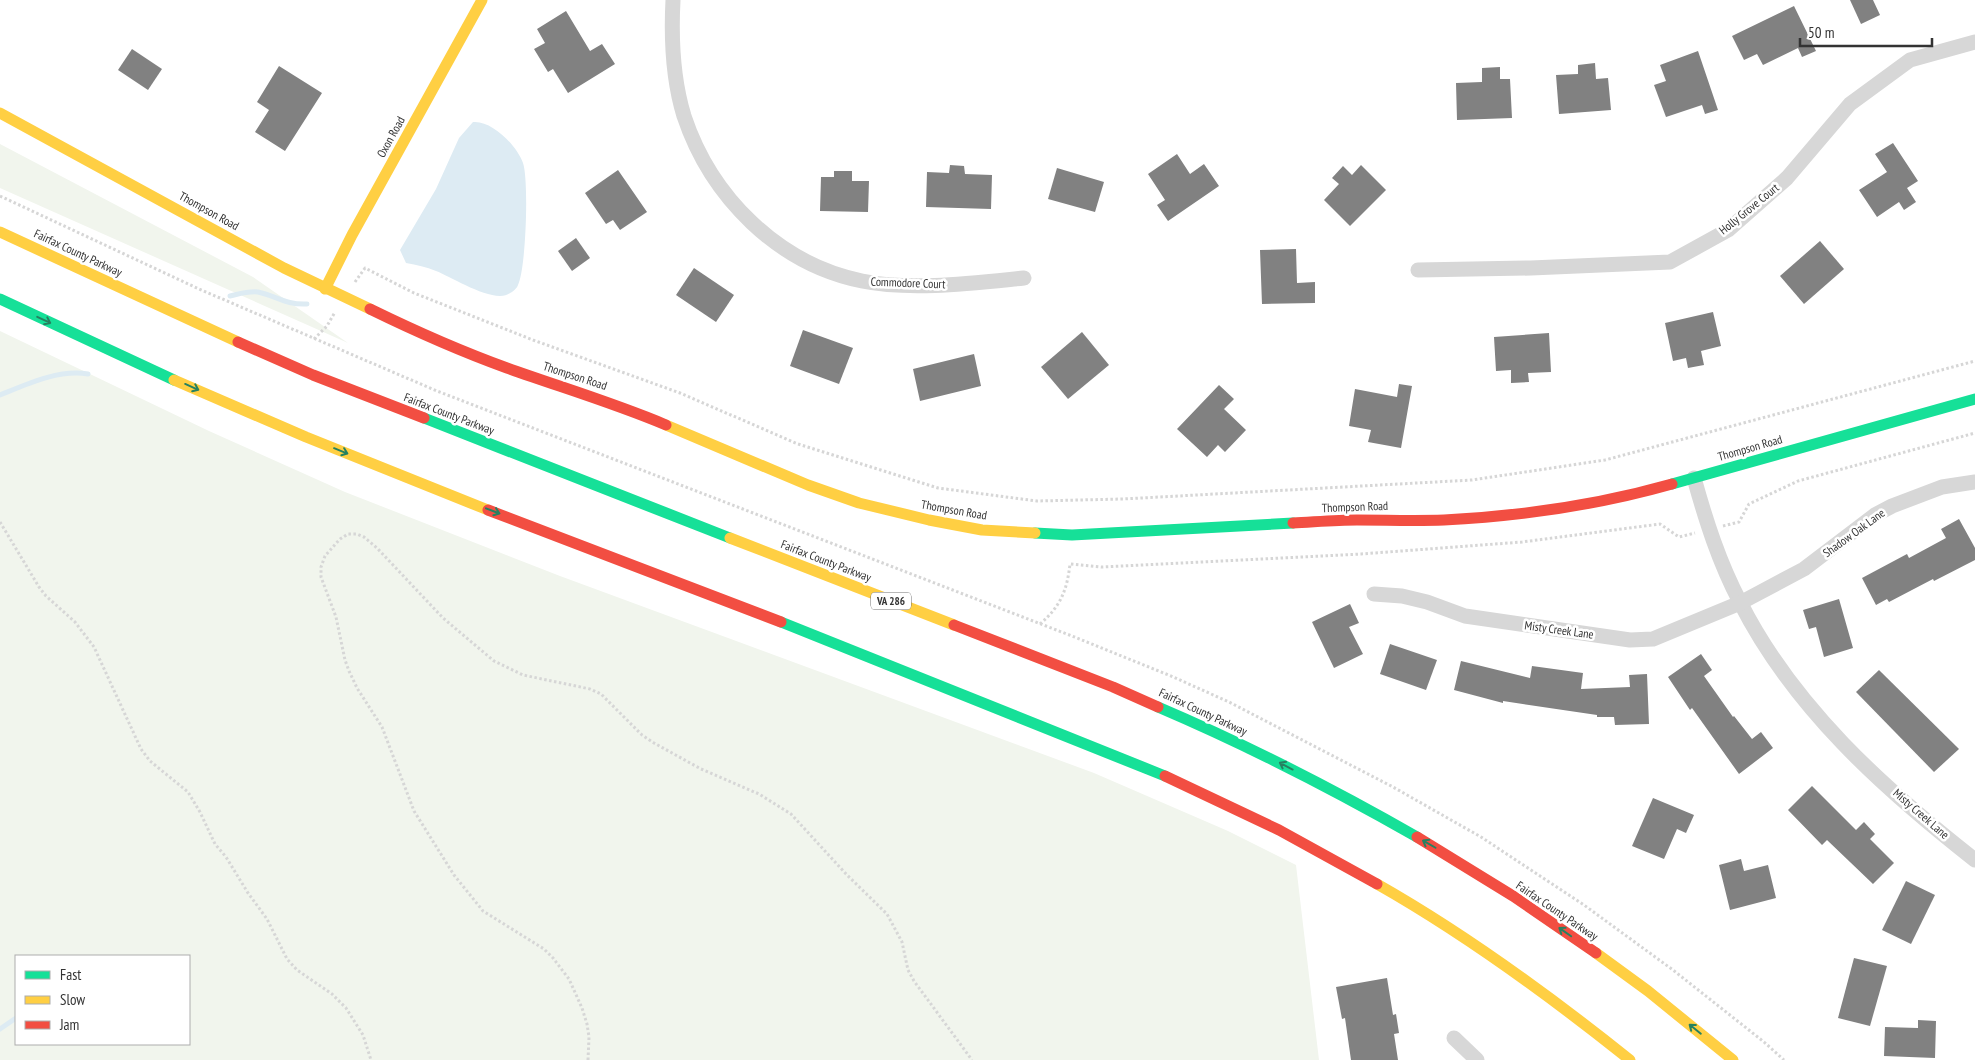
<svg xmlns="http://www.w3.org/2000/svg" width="1975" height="1060" viewBox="0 0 1975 1060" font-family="'PT Sans Narrow',sans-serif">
  <rect width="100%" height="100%" fill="#fff"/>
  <g fill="#f1f5ed" fill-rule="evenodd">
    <polygon points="0,144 253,277 348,343 0,188"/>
    <path d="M0,331L209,431L345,492L560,576L1094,773L1228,831L1296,865L1319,1060H0ZM16,956H189V1044H16Z"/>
  </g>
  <path fill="#ddebf3" d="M473,122C492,120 517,146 523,163C529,180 526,269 518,285C517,288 513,292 510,293C495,305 452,277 436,271C426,267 417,265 406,263L400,250L436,189L459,138Z"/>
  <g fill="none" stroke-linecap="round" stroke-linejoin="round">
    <g stroke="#ddebf3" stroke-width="5">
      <path d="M230,296C239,294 248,291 258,292C277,296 285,305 307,304"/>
      <path d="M0,395C27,384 59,369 88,374"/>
      <polyline points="0,1029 16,1018"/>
    </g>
  </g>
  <g fill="#818181">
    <polygon points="1850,0 1873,0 1880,15 1861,24"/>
    <polygon points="1794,6 1816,51 1802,57 1798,48 1763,65 1757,54 1744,60 1732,36"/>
    <polygon points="566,11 590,51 602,44 615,64 568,93 553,69 548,72 534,49 545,43 537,29"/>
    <polygon points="132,49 162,69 148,90 118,70"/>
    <polygon points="1698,51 1718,110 1705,114 1702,105 1666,117 1654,85 1666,81 1660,65"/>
    <polygon points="1595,63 1596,79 1608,78 1611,110 1559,114 1556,75 1578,74 1578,65"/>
    <polygon points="279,66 322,93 285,151 255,132 269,110 257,102"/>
    <polygon points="1500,67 1500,79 1510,79 1512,118 1457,120 1456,83 1482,82 1482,68"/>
    <polygon points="1893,143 1918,181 1907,188 1916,202 1904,210 1899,202 1877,217 1859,190 1887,172 1875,154"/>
    <polygon points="1177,154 1190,174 1204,164 1219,186 1168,221 1157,205 1165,200 1148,174"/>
    <polygon points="950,165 964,166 965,174 992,175 991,209 926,207 927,172 949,173"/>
    <polygon points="1361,165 1386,190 1350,226 1324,200 1339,184 1332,178 1343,166 1352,175"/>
    <polygon points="1057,168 1104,182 1095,212 1048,199"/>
    <polygon points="618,170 647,212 620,230 613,220 606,224 585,193"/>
    <polygon points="834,171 852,171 852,181 869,181 868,212 820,211 821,177 834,177"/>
    <polygon points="576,238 590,258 572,271 558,251"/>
    <polygon points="1820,241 1844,269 1804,304 1780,276"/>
    <polygon points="1296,249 1297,283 1315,282 1315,303 1262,304 1260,250"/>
    <polygon points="694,268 734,295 716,322 676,295"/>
    <polygon points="1713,312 1721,346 1701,351 1704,365 1688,368 1686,358 1673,361 1665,323"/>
    <polygon points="803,330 853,348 839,384 790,366"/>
    <polygon points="1082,332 1109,365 1068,399 1041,367"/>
    <polygon points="1549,333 1551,372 1528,373 1529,382 1511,383 1511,370 1496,371 1494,337"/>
    <polygon points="974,354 981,386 920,401 913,369"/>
    <polygon points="1399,384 1412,386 1401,448 1368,442 1371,430 1349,426 1355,389 1397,397"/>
    <polygon points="1219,385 1234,399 1224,409 1246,430 1225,452 1218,445 1207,457 1177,429"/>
    <polygon points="1959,519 1975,548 1975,560 1934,581 1933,579 1889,602 1887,599 1876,605 1862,578 1907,554 1909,558 1946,538 1941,529"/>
    <polygon points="1839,599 1853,648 1824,657 1816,627 1809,629 1803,610"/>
    <polygon points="1350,604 1359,623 1349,627 1363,654 1334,668 1312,622"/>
    <polygon points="1390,644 1437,660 1426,690 1380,674"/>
    <polygon points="1701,654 1712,670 1704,676 1733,717 1734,716 1752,739 1761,732 1773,748 1739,774 1692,708 1690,710 1668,677"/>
    <polygon points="1461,661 1530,678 1532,666 1583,673 1581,689 1630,687 1629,675 1647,674 1649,724 1615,725 1614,717 1597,717 1597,715 1503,701 1503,703 1454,690"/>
    <polygon points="1879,670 1959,749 1934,772 1856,692"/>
    <polygon points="1812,786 1856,830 1864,822 1875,834 1870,839 1894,863 1873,884 1827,840 1822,845 1788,810"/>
    <polygon points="1653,798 1694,815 1686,833 1677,829 1664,859 1632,846"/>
    <polygon points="1741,859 1744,871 1768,865 1776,898 1730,910 1719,865"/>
    <polygon points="1906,881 1935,895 1911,944 1882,930"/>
    <polygon points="1854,958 1887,966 1870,1026 1838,1018"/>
    <polygon points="1387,978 1393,1015 1396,1014 1399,1033 1394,1034 1398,1060 1351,1060 1345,1018 1342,1019 1336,987"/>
    <polygon points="1918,1020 1936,1021 1935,1058 1884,1056 1885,1027 1918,1028"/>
  </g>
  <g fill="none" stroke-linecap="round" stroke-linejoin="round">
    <g stroke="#d6d6d6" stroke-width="3" stroke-dasharray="2.5 2.5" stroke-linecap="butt">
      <polyline points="0,196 199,289 437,391 1072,636 1171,676 1229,702 1393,787 1481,837 1584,905 1673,970 1764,1042 1784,1060"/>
      <polyline points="355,282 365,268 414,293 533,340 680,393 798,444 938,488 1037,501 1123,499 1472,480 1605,460 1975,361"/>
      <polyline points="314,339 327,326 335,312"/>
      <polyline points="0,522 39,587 46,596 75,622 94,647 141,749 150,761 188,792 200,812 215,844 226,857 248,893 267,919 287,959 297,970 332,994 346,1008 363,1035 371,1060"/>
      <polyline points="1723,526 1739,522 1749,504 1798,481 1975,433"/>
      <path d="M1040,624C1061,606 1067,590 1070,564L1101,567L1361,554L1522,542L1660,524L1679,537L1695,533"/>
      <polyline points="588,1060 589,1037 587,1024 582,1008 569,979 553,958 544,949 483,911 454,875 414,811 382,727 357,688 349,671 345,660 336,617 321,577 321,567 325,556 340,539 348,534 357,534 364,537 377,548 443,618 494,661 523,675 590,689 601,694 642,735 654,743 701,769 759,794 791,814 847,875 887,914 902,942 908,970 914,981 972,1060"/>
    </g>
    <g stroke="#d7d7d7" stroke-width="15">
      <path d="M673,0C671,38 673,80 684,116C711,197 778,264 862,281C911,291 974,283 1024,278"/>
      <polyline points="1418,270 1531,268 1670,262 1728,230 1787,178 1850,104 1910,60 1975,42"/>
      <path d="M1694,478C1706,521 1719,562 1740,602C1793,707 1883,788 1975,860"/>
      <polyline points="1374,594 1402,596 1427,602 1465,616 1630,640 1653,639 1740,603 1804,569 1875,515 1892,506 1942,487 1975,482"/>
      <polyline points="1454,1038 1477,1060"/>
    </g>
    <g stroke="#16e098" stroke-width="11">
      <polyline points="0,299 174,380"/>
      <polyline points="424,418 730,538"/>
      <polyline points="1672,484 1975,399"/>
      <polyline points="1035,533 1072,535 1293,523"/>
      <polyline points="781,622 1165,776"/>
      <path d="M1158,707C1247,745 1333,789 1417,837"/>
    </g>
    <g stroke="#ffcf43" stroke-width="11">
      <polyline points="0,113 284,268 370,309"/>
      <polyline points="0,232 238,342"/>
      <polyline points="325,289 352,235 482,0"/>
      <polyline points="174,380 306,437 488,510"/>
      <polyline points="666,425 808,485 859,503 929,520 982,530 1035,533"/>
      <polyline points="730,538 954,625"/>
      <path d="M1377,884C1467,935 1550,996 1630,1060"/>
      <polyline points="1596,953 1648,991 1733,1060"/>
    </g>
    <g stroke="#f24e42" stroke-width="11">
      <path d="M370,309C415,331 460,351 507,368C560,387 614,403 666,425"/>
      <polyline points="238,342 313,375 424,418"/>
      <polyline points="488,510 781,622"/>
      <path d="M1293,523C1314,522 1336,520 1357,520C1386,520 1415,521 1444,520C1522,516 1598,505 1672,484"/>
      <polyline points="954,625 1113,687 1158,707"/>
      <polyline points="1165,776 1279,830 1377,884"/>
      <polyline points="1417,837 1513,896 1596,953"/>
    </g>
  </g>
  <defs><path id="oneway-shaft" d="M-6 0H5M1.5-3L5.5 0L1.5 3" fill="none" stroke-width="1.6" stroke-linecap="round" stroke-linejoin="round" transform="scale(1.25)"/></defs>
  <g stroke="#268160">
    <use href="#oneway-shaft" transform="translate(44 320) rotate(25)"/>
    <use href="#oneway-shaft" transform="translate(192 387) rotate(24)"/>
    <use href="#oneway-shaft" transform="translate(341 451) rotate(22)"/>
    <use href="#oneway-shaft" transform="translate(493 511) rotate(21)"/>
    <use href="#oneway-shaft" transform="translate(1286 766) rotate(-152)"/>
    <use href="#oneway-shaft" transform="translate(1429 844) rotate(-150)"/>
    <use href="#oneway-shaft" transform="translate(1565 932) rotate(-145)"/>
    <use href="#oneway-shaft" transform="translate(1695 1029) rotate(-141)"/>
  </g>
  <g text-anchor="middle" stroke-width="5" stroke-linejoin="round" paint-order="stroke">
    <rect fill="#fff" stroke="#707070" stroke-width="1" x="871" y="592.5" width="40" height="17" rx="4"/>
    <g font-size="11" font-weight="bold" fill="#333">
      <text x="891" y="605">VA 286</text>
    </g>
    <g font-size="12" fill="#333" stroke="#fff">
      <text transform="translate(391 137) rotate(-61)" y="4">Oxon Road</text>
      <text transform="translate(1749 209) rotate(-39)" y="4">Holly Grove Court</text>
      <text transform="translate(209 211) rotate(29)" y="4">Thompson Road</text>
      <text transform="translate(78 253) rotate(25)" y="4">Fairfax County Parkway</text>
      <text transform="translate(908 283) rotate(2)" y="4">Commodore Court</text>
      <text transform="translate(575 376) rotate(18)" y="4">Thompson Road</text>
      <text transform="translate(449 414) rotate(21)" y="4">Fairfax County Parkway</text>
      <text transform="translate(1750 448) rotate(-16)" y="4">Thompson Road</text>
      <text transform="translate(1355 507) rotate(-2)" y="4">Thompson Road</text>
      <text transform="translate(954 510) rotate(10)" y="4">Thompson Road</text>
      <text transform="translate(1854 533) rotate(-36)" y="4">Shadow Oak Lane</text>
      <text transform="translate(826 561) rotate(21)" y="4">Fairfax County Parkway</text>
      <text transform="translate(1559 630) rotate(8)" y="4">Misty Creek Lane</text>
      <text transform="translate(1203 712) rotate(25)" y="4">Fairfax County Parkway</text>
      <text transform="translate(1921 814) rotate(41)" y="4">Misty Creek Lane</text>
      <text transform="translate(1557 911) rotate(34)" y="4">Fairfax County Parkway</text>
    </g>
  </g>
  <rect x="15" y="955" width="175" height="90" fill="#ffffff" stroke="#adadad"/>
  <rect x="25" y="971" width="25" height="8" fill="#16e098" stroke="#adadad"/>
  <text x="60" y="980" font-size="15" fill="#333333">Fast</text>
  <rect x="25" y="996" width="25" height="8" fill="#ffcf43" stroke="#adadad"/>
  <text x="60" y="1005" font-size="15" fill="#333333">Slow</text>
  <rect x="25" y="1021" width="25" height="8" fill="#f24e42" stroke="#adadad"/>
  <text x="60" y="1030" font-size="15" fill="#333333">Jam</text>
  <path d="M1800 38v8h132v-8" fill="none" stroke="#333333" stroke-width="2.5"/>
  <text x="1808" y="38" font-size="15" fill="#333333" stroke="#ffffff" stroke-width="4" paint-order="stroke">50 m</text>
</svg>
